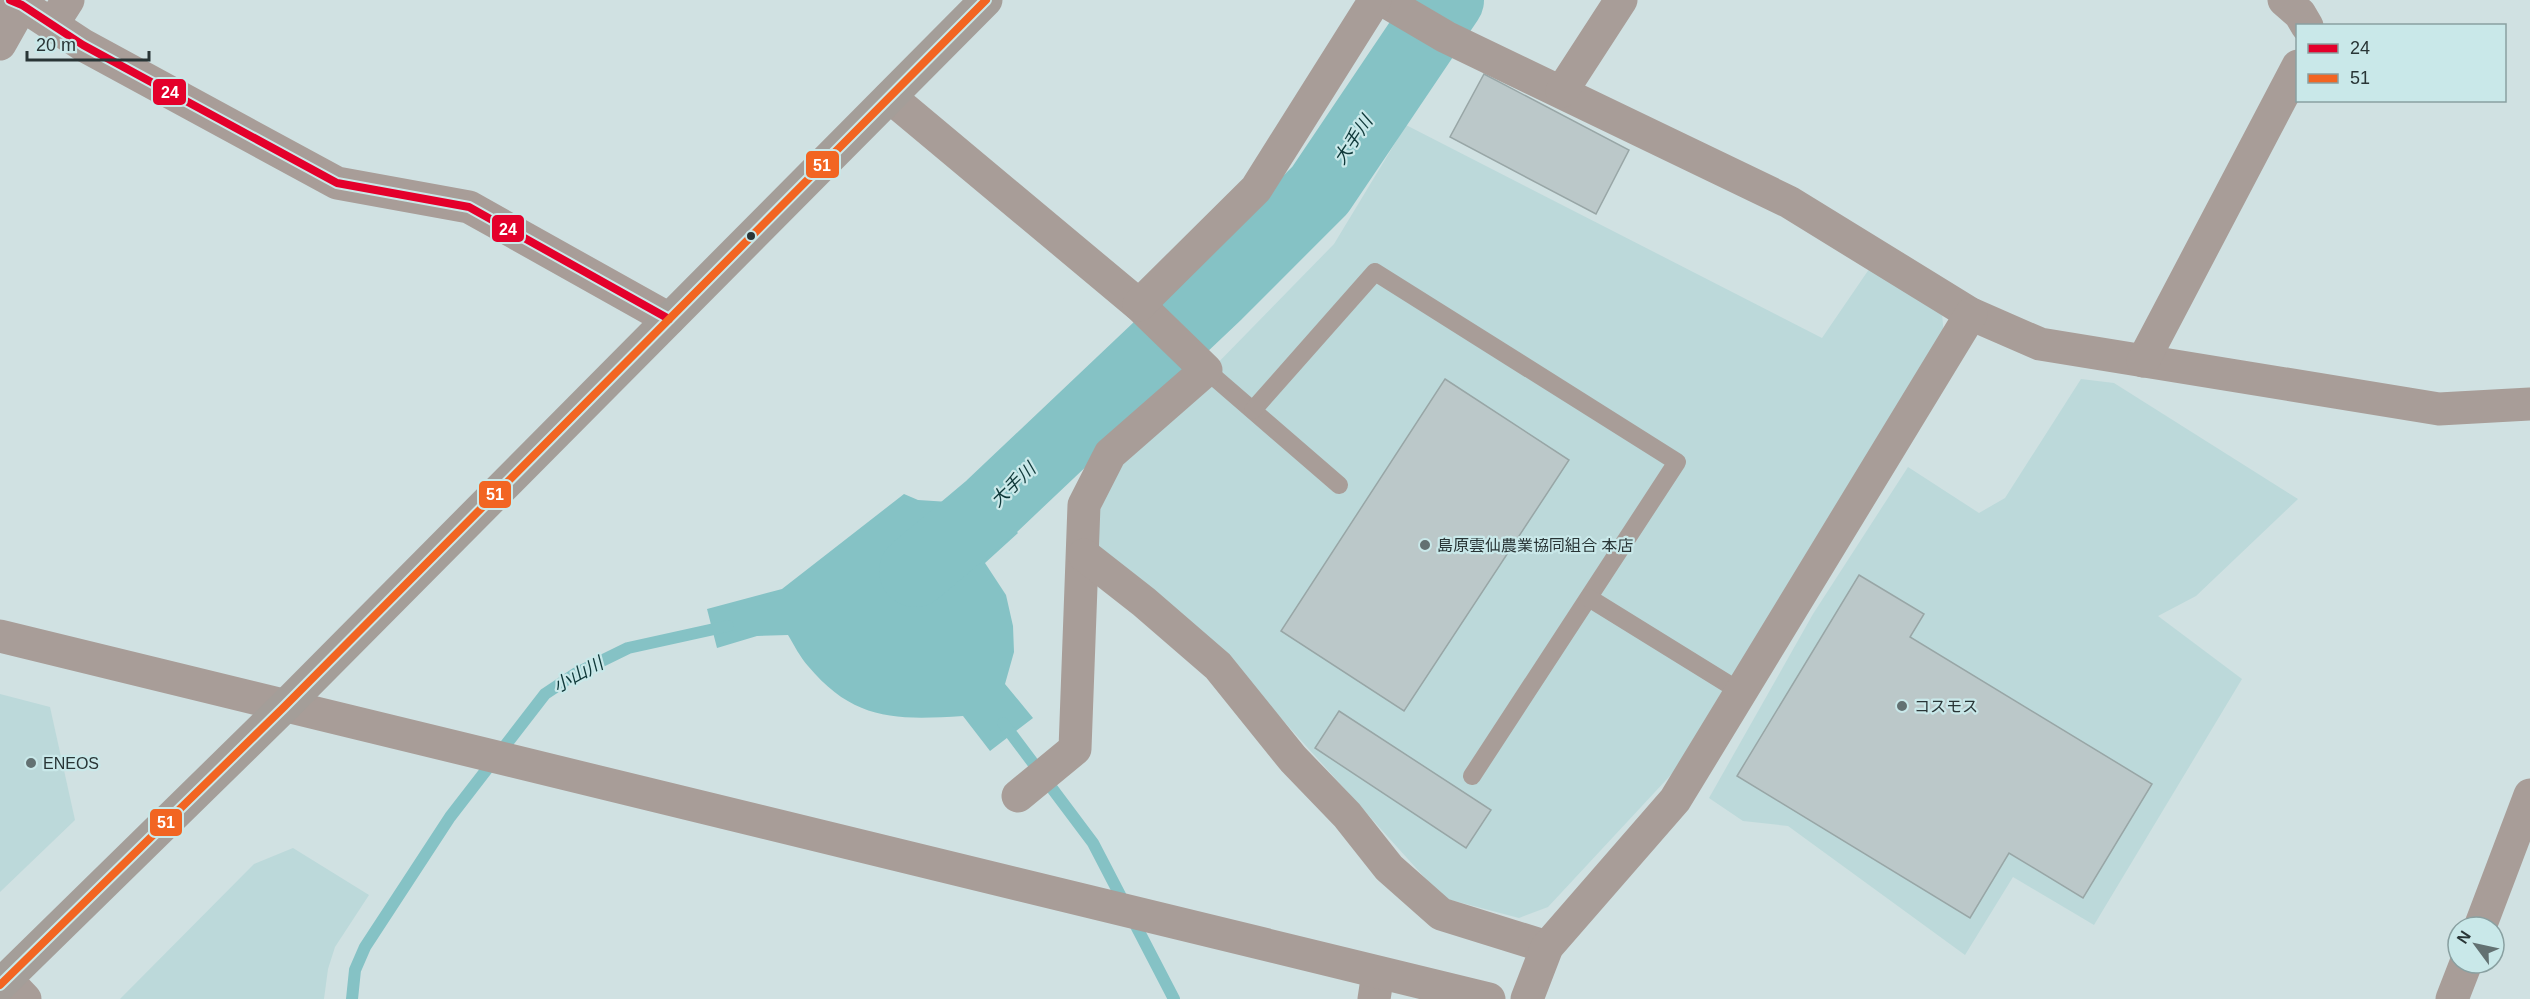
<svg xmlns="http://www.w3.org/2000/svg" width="2530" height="999" viewBox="0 0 2530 999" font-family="Helvetica,'Noto Sans JP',sans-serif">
  <rect width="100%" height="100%" fill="#d0e1e2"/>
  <g fill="#bcd9da">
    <polygon points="1406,125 1822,338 1876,259 1942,313 1944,337 1681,764 1548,907 1519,918 1443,898 1216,646 1097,554 1093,519 1117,466 1334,244"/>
    <polygon points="2081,379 2114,383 2298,499 2196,596 2158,616 2242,679 2094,925 2013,877 1965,955 1788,826 1743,821 1709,798 1813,614 1908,467 1979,513 2005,498"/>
    <polygon points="0,694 50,707 75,820 0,892"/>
    <polygon points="293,848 369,895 335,947 328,969 324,999 120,999 254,864"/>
  </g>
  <path fill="#85c2c5" d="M967,483L1018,533L985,563L1006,595L1013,626L1014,652L1005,684L1033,718L990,751L963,716C896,720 854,721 808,666C800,657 794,645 788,635L757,636L717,648L707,609L782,589L904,494L918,500L949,502Z"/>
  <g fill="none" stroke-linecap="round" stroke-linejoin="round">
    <g stroke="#85c2c5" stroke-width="12">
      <polyline points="1003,723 1093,843 1174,999"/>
      <polyline points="352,999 355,970 365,947 450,817 545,694 575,674 628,648 728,626"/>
    </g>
    <polyline stroke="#85c2c5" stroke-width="72" points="915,571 991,507 1217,293 1320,190 1448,0"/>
  </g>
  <g fill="#bbc8c9" stroke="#98a6a6" stroke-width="1.5">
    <polygon points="1484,74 1629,150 1596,214 1450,137"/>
    <polygon points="1445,379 1569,460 1404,711 1281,631"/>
    <polygon points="1859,575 1924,614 1910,637 2152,784 2083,898 2009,853 1970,918 1737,776"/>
    <polygon points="1339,711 1491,810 1466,848 1315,748"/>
  </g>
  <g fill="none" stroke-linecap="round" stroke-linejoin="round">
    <g stroke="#a89d98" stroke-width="18">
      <polyline points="1206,370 1339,485"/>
      <polyline points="1253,410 1375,272 1677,462 1472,776"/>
      <polyline points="1589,598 1741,692"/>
    </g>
    <g stroke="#a89d98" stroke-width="33">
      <polyline points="10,0 22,5 83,45 337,183 469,207 669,319"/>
      <polyline points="1383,0 1446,37 1789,202 1971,314 2040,344 2439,409 2530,404"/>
      <polyline points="2284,0 2300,14 2307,26"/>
      <polyline points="52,25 68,0"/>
      <polyline points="0,44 22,5"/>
      <polyline points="1562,91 1621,0"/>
      <polyline points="890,97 1139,305 1206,370 1110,454 1084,505 1075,749 1018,796"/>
      <polyline points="1139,305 1256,189 1375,0"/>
      <polyline points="2143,361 2298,66"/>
      <polyline points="1084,555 1144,602 1218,666 1293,759 1347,815 1389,868 1441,914 1547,947"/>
      <polyline points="6,979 25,999"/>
      <polyline points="1374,999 1378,973"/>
      <polyline points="1527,999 1547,947 1675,800 1971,314"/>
    </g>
    <g stroke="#a89d98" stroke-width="33">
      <polyline points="0,636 1489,999"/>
      <polyline points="2480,927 2530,795"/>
      <polyline points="2452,999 2466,963"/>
    </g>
    <polyline stroke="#a49e99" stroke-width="33" points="0,985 284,707 986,0"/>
    <defs>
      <polyline id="bus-1" points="10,0 22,5 83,45 337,183 469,207 669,319"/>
      <polyline id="bus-2" points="0,985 284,707 986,0"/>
    </defs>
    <use href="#bus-1" stroke="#c9e8e9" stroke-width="12"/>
    <use href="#bus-2" stroke="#c9e8e9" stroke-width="12"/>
    <use href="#bus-1" stroke="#e4002b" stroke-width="8"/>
    <use href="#bus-2" stroke="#f26522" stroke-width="8"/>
  </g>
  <circle fill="#293536" stroke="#c9e8e9" stroke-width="2" cx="751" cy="236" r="5"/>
  <g fill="#637172" stroke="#c9e8e9" stroke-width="2">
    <circle cx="1425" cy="545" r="6"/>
    <circle cx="1902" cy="706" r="6"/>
    <circle cx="31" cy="763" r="6"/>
  </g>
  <g text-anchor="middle" stroke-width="4.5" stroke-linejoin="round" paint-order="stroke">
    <g font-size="16" fill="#293536" stroke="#c9e8e9" text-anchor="start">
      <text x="1437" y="551">島原雲仙農業協同組合 本店</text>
      <text x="1914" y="712">コスモス</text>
      <text x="43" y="769">ENEOS</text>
    </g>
    <g font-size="18" font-style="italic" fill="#0e3738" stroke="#c9e8e9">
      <text transform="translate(1353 140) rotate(-56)" y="6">大手川</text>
      <text transform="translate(1013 485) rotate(-44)" y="6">大手川</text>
      <text transform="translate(578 675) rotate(-29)" y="6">小山川</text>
    </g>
  </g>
  <g stroke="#c9e8e9" stroke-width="2">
    <rect x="152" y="78" width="35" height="28" rx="6" fill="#e4002b"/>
    <rect x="805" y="150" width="35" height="29" rx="6" fill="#f26522"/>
    <rect x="491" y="214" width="34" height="29" rx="6" fill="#e4002b"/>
    <rect x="478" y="480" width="34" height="29" rx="6" fill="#f26522"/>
    <rect x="149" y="808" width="34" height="29" rx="6" fill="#f26522"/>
  </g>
  <g font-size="16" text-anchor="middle" font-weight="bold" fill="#fff">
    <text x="170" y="98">24</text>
    <text x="822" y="171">51</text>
    <text x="508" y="235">24</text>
    <text x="495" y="500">51</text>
    <text x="166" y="828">51</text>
  </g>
  <rect x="2296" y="24" width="210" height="78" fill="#c9e8e9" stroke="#89a0a1" stroke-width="1.5"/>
  <rect x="2308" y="44" width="30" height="9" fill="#e4002b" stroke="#89a0a1" stroke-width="1.5"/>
  <text x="2350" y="54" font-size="18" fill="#293536">24</text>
  <rect x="2308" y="74" width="30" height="9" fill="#f26522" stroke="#89a0a1" stroke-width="1.5"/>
  <text x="2350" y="84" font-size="18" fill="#293536">51</text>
  <g transform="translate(2476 945) rotate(303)"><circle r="28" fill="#c9e8e9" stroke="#89a0a1" stroke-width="1.5"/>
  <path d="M0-4.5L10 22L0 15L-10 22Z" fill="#637172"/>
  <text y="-9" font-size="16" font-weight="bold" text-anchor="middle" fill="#293536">N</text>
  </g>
  <path d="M27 51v9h122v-9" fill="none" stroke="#293536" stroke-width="3"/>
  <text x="36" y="51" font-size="18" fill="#293536" stroke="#c9e8e9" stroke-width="4.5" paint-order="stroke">20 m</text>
</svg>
